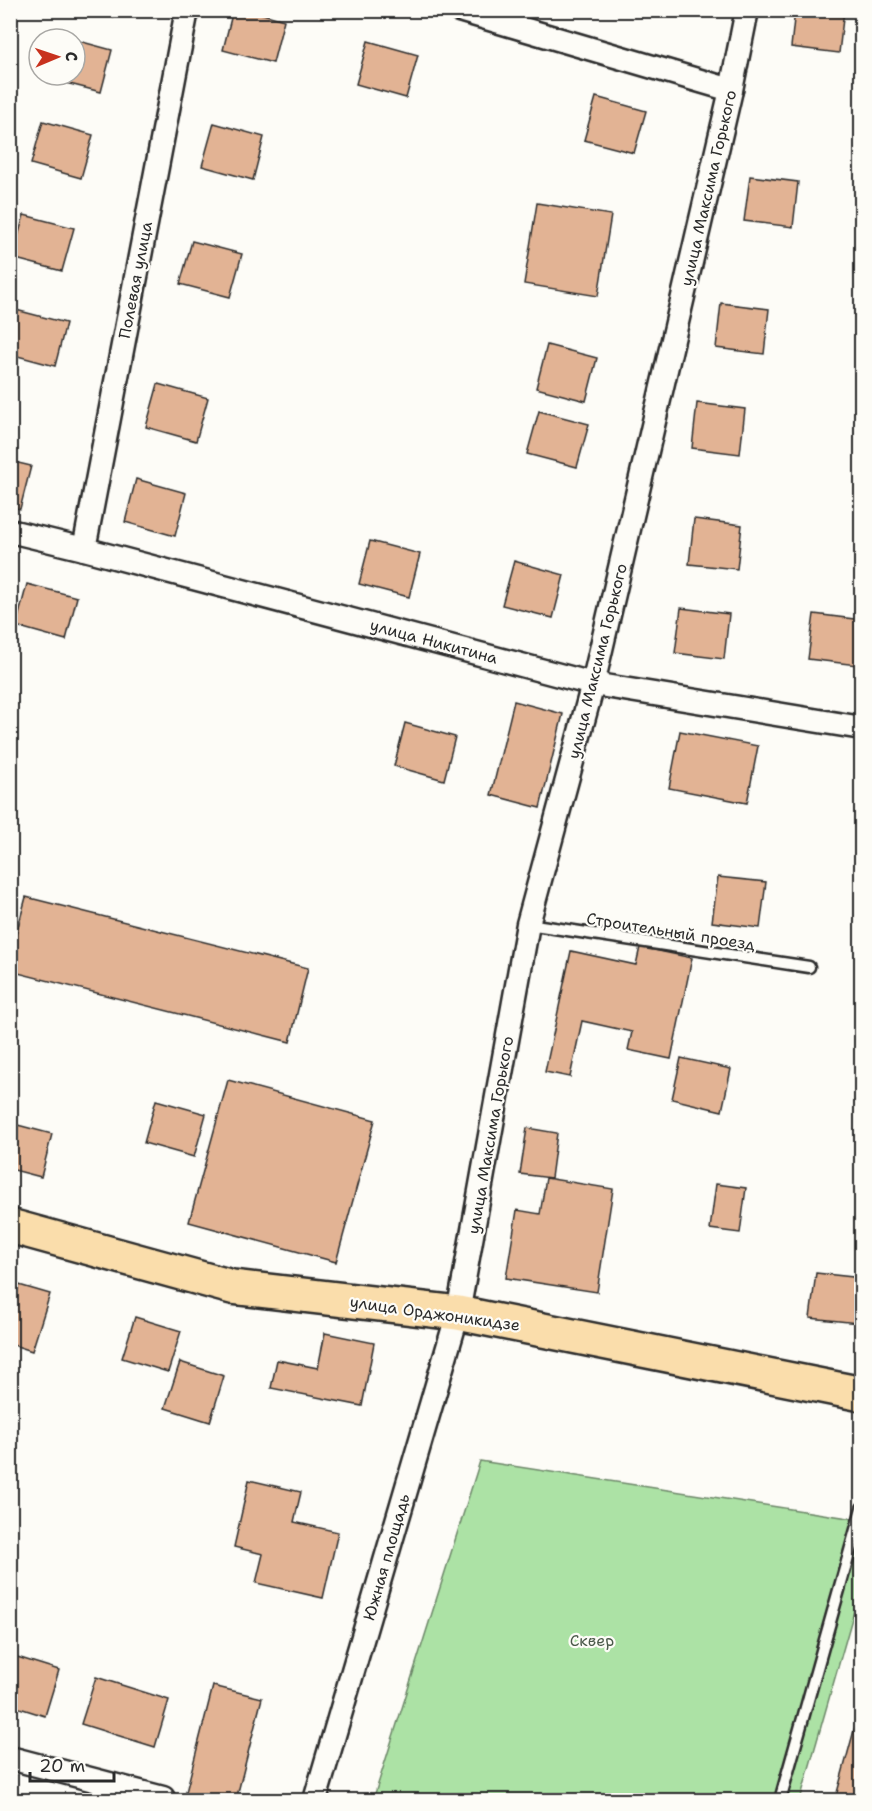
<svg xmlns="http://www.w3.org/2000/svg" width="872" height="1811" viewBox="0 0 872 1811" font-family="'Shantell Sans',sans-serif">
  <rect width="100%" height="100%" fill="#fdfcf7"/>
  <filter id="ink" filterUnits="userSpaceOnUse"><feTurbulence type="fractalNoise" baseFrequency=".0167" numOctaves="2"/><feDisplacementMap in="SourceGraphic" scale="12" xChannelSelector="R" yChannelSelector="G"/><feConvolveMatrix kernelMatrix="1 2 1 2 8 2 1 2 1" color-interpolation-filters="sRGB"/></filter>
  <g filter="url(#ink)">
    <polygon fill="#ace2a5" stroke="#6c8668" stroke-width="1.5" points="480,1461 861,1520 861,1587 800,1800 373,1800"/>
    <g fill="#e2b394" stroke="#2b2b2b" stroke-width="1.5">
      <polygon points="88,10 115,10 113,17"/>
      <polygon points="233,10 249,10 284,20 273,63 223,50"/>
      <polygon points="795,10 844,10 839,53 791,47"/>
      <polygon points="75,40 112,50 101,92 50,79 51,75 75,75"/>
      <polygon points="368,41 418,55 406,98 356,84"/>
      <polygon points="596,97 646,111 634,153 584,140"/>
      <polygon points="43,121 93,135 81,178 31,164"/>
      <polygon points="214,123 264,137 253,180 202,166"/>
      <polygon points="750,176 798,182 793,227 744,221"/>
      <polygon points="537,203 611,215 598,296 524,284"/>
      <polygon points="24,215 74,228 62,271 12,258"/>
      <polygon points="192,241 242,254 230,297 180,284"/>
      <polygon points="721,303 769,309 764,354 716,348"/>
      <polygon points="16,310 66,323 55,366 10,354 10,329"/>
      <polygon points="547,345 597,358 586,401 536,388"/>
      <polygon points="158,384 208,398 196,441 146,427"/>
      <polygon points="697,403 745,409 740,454 692,448"/>
      <polygon points="539,411 589,424 577,467 527,454"/>
      <polygon points="10,461 31,466 20,509 10,507"/>
      <polygon points="136,479 186,493 175,536 125,522"/>
      <polygon points="694,519 742,525 737,569 689,564"/>
      <polygon points="370,541 420,554 409,597 359,584"/>
      <polygon points="514,561 564,575 553,618 502,605"/>
      <polygon points="27,584 77,597 66,640 16,626"/>
      <polygon points="681,608 729,614 724,659 675,653"/>
      <polygon points="814,614 862,620 857,665 808,659"/>
      <polygon points="514,701 563,714 540,808 491,795"/>
      <polygon points="405,723 455,737 444,780 394,766"/>
      <polygon points="680,731 758,746 747,803 669,788"/>
      <polygon points="718,877 766,882 760,928 712,922"/>
      <polygon points="26,897 308,968 290,1042 10,971 10,957"/>
      <polygon points="640,947 692,958 671,1059 628,1050 632,1032 582,1021 570,1077 545,1072 571,951 636,965"/>
      <polygon points="681,1058 731,1069 722,1111 672,1099"/>
      <polygon points="228,1080 375,1120 336,1262 189,1222"/>
      <polygon points="156,1100 206,1114 194,1157 144,1143"/>
      <polygon points="10,1123 52,1134 41,1177 10,1169"/>
      <polygon points="527,1128 557,1133 551,1178 520,1174"/>
      <polygon points="546,1178 613,1189 597,1292 506,1278 517,1210 540,1214"/>
      <polygon points="716,1184 746,1188 740,1233 710,1229"/>
      <polygon points="816,1273 862,1278 858,1323 810,1318"/>
      <polygon points="19,1285 50,1294 32,1351 10,1344 10,1313"/>
      <polygon points="135,1317 181,1331 168,1372 122,1358"/>
      <polygon points="325,1333 374,1343 362,1406 271,1388 277,1360 318,1368"/>
      <polygon points="180,1362 224,1376 210,1422 165,1408"/>
      <polygon points="249,1480 301,1492 294,1522 338,1532 323,1598 256,1583 263,1554 234,1547"/>
      <polygon points="14,1656 59,1670 45,1716 10,1705 10,1667"/>
      <polygon points="96,1677 169,1700 155,1747 81,1724"/>
      <polygon points="213,1686 262,1698 236,1800 184,1800"/>
      <polygon points="862,1701 862,1800 835,1800"/>
    </g>
    <g fill="none" stroke-linecap="round" stroke-linejoin="round">
      <defs>
        <g id="lane">
          <polyline points="528,924 809,967"/>
          <polyline points="780,1800 862,1508"/>
        </g>
        <g id="street">
          <polyline points="459,10 731,90"/>
          <polyline points="10,531 84,549 593,684 862,728"/>
          <polyline points="84,549 187,10"/>
          <polyline points="10,1758 163,1798"/>
          <polyline points="315,1800 458,1313 528,924 593,684 731,90 747,10"/>
        </g>
        <polyline id="primary" points="10,1226 232,1287 458,1313 862,1394"/>
      </defs>
      <use href="#lane" stroke="#2b2b2b" stroke-width="15"/>
      <use href="#street" stroke="#2b2b2b" stroke-width="27"/>
      <use href="#primary" stroke="#2b2b2b" stroke-width="38"/>
      <use href="#lane" stroke="#fdfcf7" stroke-width="10"/>
      <use href="#street" stroke="#fdfcf7" stroke-width="22"/>
      <use href="#primary" stroke="#faddab" stroke-width="33"/>
    </g>
  </g>
  <g text-anchor="middle" stroke-width="4.5" stroke-linejoin="round" paint-order="stroke">
    <g font-size="16" fill="#2b2b2b" stroke="#fdfcf7">
      <text transform="translate(708 188) rotate(-77)" y="6">улица Максима Горького</text>
      <text transform="translate(135 280) rotate(-79)" y="6">Полевая улица</text>
      <text transform="translate(434 641) rotate(15)" y="6">улица Никитина</text>
      <text transform="translate(597 661) rotate(-76)" y="6">улица Максима Горького</text>
      <text transform="translate(671 931) rotate(9)" y="6">Строительный проезд</text>
      <text transform="translate(490 1135) rotate(-80)" y="6">улица Максима Горького</text>
      <text transform="translate(435 1313) rotate(8)" y="6">улица Орджоникидзе</text>
      <text transform="translate(386 1557) rotate(-74)" y="6">Южная площадь</text>
    </g>
    <g font-size="16" fill="#4b594a" stroke="#fdfcf7">
      <text x="592" y="1646">Сквер</text>
    </g>
  </g>
  <rect width="872" height="1811" fill="none" stroke="#fdfcf7" stroke-width="36"/>
  <rect x="18" y="18" width="836" height="1775" fill="none" stroke="#2b2b2b" stroke-width="2" filter="url(#ink)"/>
  <g transform="translate(57 57) rotate(88)"><circle r="28" fill="#fdfcf7" stroke="#a9a8a5" stroke-width="1.5"/>
  <path d="M0-4.5L10 22L0 15L-10 22Z" fill="#c8321e"/>
  <text y="-9" font-size="16" font-weight="bold" text-anchor="middle" fill="#2b2b2b">С</text>
  </g>
  <path d="M30 1772v9h84v-9" fill="none" stroke="#2b2b2b" stroke-width="3"/>
  <text x="39" y="1772" font-size="18" fill="#2b2b2b" stroke="#fdfcf7" stroke-width="4.5" paint-order="stroke">20 m</text>
</svg>
